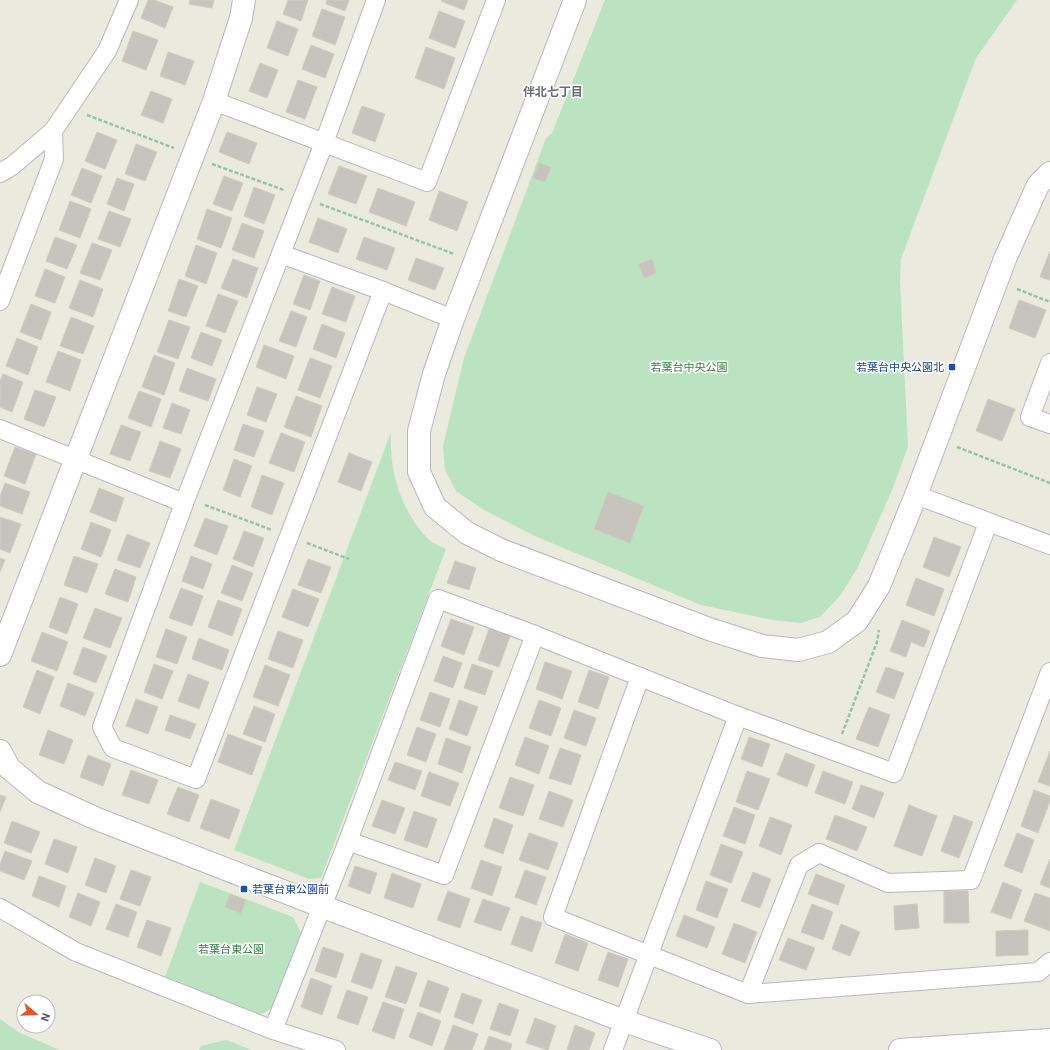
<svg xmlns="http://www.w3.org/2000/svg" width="1050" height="1050" viewBox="0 0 1050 1050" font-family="Roboto,'Noto Sans JP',sans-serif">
  <rect width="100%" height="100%" fill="#ebeadf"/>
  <g fill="#bbe3c1">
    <polygon points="605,0 1017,0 976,58 901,259 900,281 908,446 893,488 858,567 840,596 820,617 801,623 772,620 701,605 537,537 484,510 456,491 445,470 443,446 464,358 546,138 552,133"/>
    <path d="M391,432C389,470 400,509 427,538C432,543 440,546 446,549L321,878L309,879L234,850Z"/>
    <polygon points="200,882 293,917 301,933 271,1009 259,1015 164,980"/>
    <polygon points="0,1019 18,1032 60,1050 0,1050"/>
    <polygon points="226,1040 252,1050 199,1050 201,1046"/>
  </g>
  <g fill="#c6c4bc" stroke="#cfccbe">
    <polygon points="148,0 154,0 173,7 165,28 141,18"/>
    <polygon points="190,0 214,0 212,8 189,4"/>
    <polygon points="288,0 308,0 301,21 283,14"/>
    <polygon points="327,0 349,0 345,11 326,4"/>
    <polygon points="442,0 468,0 464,10 441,1"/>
    <polygon points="322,9 345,17 335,45 312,36"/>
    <polygon points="439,11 465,21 455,48 429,38"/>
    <polygon points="277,21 298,29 288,56 267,48"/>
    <polygon points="133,31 158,40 146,70 122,61"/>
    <polygon points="311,45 334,54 325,78 302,69"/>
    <polygon points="426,47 455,58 444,89 415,78"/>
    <polygon points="168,52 194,61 185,85 160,76"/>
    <polygon points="260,63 278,70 267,98 249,91"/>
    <polygon points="298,80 317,87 305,119 286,112"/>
    <polygon points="151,91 172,99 163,123 141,115"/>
    <polygon points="362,106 385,114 375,142 352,133"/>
    <polygon points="97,132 117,140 105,169 85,161"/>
    <polygon points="227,132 257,143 249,164 219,152"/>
    <polygon points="136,144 157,152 145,181 125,174"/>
    <polygon points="539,163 551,167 545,182 533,178"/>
    <polygon points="339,166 367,176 356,204 328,194"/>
    <polygon points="82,168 102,176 91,203 71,195"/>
    <polygon points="224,176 243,183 232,211 213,204"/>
    <polygon points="117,178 134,184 124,211 107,204"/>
    <polygon points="254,187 275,195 264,224 244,216"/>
    <polygon points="378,188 415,202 406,226 369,212"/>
    <polygon points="439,191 468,202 457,231 429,220"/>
    <polygon points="70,201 91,209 80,238 59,230"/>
    <polygon points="207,209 232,218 221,248 197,239"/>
    <polygon points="109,211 131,219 120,247 98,239"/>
    <polygon points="318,218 347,229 338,253 309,242"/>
    <polygon points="242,223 264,231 254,258 232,250"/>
    <polygon points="55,237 77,245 67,269 46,261"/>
    <polygon points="364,237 395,248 387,270 356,259"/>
    <polygon points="92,243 112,250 100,280 80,273"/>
    <polygon points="196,245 217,253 206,284 185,276"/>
    <polygon points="1050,251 1050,280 1040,277"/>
    <polygon points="416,258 444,268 435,290 408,280"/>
    <polygon points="233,259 258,268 247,298 221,288"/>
    <polygon points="652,259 656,273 644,278 639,264"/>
    <polygon points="45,269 65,277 55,303 35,296"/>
    <polygon points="304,275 320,281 310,310 293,304"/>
    <polygon points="179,279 198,286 186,317 168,311"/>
    <polygon points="80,280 103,289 93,317 69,308"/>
    <polygon points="332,287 355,296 346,322 322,314"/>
    <polygon points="218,294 238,301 225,333 206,326"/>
    <polygon points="1019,300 1046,310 1035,338 1009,328"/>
    <polygon points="31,304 51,312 41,340 20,332"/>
    <polygon points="291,311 307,317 296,347 279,341"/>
    <polygon points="71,317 94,326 83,354 60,346"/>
    <polygon points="169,320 190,327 178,359 157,352"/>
    <polygon points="322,324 345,333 336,358 313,349"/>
    <polygon points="201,332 222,340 212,366 191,358"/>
    <polygon points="17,338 38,347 28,375 6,366"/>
    <polygon points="264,345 294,356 286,379 256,367"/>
    <polygon points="58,351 81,360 70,391 46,382"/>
    <polygon points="154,355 175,363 164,395 142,387"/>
    <polygon points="310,358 332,366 320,398 298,390"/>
    <polygon points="187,368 216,379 208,401 179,391"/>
    <polygon points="3,374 23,382 12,412 0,407 0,381"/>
    <polygon points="257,387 277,394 266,422 247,415"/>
    <polygon points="35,390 56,397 44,427 24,419"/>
    <polygon points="139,391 161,399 151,427 128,418"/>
    <polygon points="296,396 322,406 311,437 284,427"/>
    <polygon points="988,399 1015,409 1002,441 976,431"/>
    <polygon points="172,403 190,410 181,434 163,428"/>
    <polygon points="243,424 264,431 254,457 234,450"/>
    <polygon points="121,425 141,432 130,461 110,454"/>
    <polygon points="281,433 305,442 294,472 269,463"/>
    <polygon points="160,441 181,449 170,478 149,471"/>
    <polygon points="15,447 36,454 25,484 4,476"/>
    <polygon points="349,453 372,462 361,491 338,482"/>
    <polygon points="234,459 252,466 240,497 223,490"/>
    <polygon points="262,475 284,483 272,515 251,507"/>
    <polygon points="5,483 30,492 22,514 0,506 0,496"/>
    <polygon points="99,488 124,498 116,522 90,512"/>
    <polygon points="608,492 644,506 630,543 594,529"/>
    <polygon points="0,517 21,524 10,553 0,549"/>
    <polygon points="205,518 228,526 217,555 194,546"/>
    <polygon points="91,522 111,530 101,557 81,549"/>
    <polygon points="244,531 264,538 253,567 233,559"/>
    <polygon points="127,534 150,543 140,568 117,560"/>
    <polygon points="934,537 961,547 949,577 923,567"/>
    <polygon points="74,556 98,564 87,593 64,585"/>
    <polygon points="191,556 212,564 203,589 182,581"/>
    <polygon points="0,558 5,560 0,572"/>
    <polygon points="308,559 331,567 321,593 298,585"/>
    <polygon points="455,561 476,568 469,590 447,583"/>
    <polygon points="232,565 253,573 242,601 221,593"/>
    <polygon points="115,569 136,577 128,602 105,594"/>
    <polygon points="916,578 944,589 934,616 906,605"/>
    <polygon points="181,588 203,596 192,626 169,618"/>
    <polygon points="293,589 319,599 308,627 282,617"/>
    <polygon points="60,597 78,604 67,634 49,627"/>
    <polygon points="218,600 242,609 232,636 208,627"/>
    <polygon points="95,608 122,618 110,648 83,638"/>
    <polygon points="451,619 474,627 464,655 441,646"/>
    <polygon points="902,620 930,631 924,647 911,642 906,657 890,651"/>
    <polygon points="166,629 187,637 177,664 156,657"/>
    <polygon points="489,629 510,636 499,667 478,660"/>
    <polygon points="278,631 303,640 293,668 268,659"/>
    <polygon points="42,632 68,642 57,671 31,661"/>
    <polygon points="199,638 229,650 222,670 192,659"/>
    <polygon points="83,647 107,656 96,683 73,674"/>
    <polygon points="443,656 462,663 453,688 434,681"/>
    <polygon points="545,662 572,671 562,699 536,689"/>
    <polygon points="154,664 173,671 162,699 144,692"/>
    <polygon points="472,664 493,671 485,695 464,688"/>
    <polygon points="265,665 290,675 278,706 253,697"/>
    <polygon points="886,667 904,673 894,699 876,692"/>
    <polygon points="37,670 54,677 40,714 23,707"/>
    <polygon points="589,670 609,677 598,709 578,702"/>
    <polygon points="188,674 209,682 199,709 178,701"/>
    <polygon points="68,683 94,693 85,716 60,706"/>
    <polygon points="430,692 450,699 440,727 420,720"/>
    <polygon points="136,699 158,707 148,734 126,726"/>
    <polygon points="459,700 478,707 467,736 449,729"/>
    <polygon points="539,700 561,708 551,736 529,728"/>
    <polygon points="254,706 275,714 265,742 243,734"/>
    <polygon points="869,707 890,715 878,747 856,739"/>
    <polygon points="574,710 596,718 586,746 564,738"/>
    <polygon points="170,715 196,724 190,739 165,730"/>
    <polygon points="417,727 436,734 426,762 407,755"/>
    <polygon points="48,730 73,740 64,764 39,755"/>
    <polygon points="228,734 262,747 252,775 218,762"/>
    <polygon points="525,737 549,746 539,774 515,765"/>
    <polygon points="749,737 770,744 762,767 741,759"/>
    <polygon points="446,738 471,747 462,773 438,764"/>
    <polygon points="560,748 581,755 571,785 549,778"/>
    <polygon points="1050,751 1050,786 1038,782"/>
    <polygon points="786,753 815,765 807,787 777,775"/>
    <polygon points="88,755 111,764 103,786 80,777"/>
    <polygon points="395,762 422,771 415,790 388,780"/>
    <polygon points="131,770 158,780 149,804 122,795"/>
    <polygon points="747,771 770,779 758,810 736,802"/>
    <polygon points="823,771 853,782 845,804 815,793"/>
    <polygon points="429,772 459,783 450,806 421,796"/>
    <polygon points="510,777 534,785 523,816 499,808"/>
    <polygon points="861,785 884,793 874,818 852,809"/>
    <polygon points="178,787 199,795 189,822 167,814"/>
    <polygon points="1034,790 1050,796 1050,801 1038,833 1021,826"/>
    <polygon points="549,791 573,800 563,827 539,819"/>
    <polygon points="0,795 6,797 0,812"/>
    <polygon points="211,799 240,810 229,839 200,828"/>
    <polygon points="382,800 405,808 395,834 372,826"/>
    <polygon points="909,805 937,816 922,856 894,846"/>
    <polygon points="734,807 755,815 745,844 723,836"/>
    <polygon points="414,811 437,819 427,848 404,840"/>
    <polygon points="835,815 867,827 857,851 826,839"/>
    <polygon points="954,815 973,822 959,858 941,851"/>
    <polygon points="770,817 792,825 781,855 759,846"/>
    <polygon points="494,818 513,825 503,854 484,847"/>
    <polygon points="12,821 40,832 31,853 4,843"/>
    <polygon points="529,833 558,843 548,870 519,860"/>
    <polygon points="1017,833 1034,840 1022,873 1004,866"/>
    <polygon points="54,839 77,847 68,873 45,864"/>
    <polygon points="721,844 743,852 731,883 710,875"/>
    <polygon points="5,851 32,861 24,880 0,871 0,864"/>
    <polygon points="95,858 116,866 106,893 85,885"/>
    <polygon points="1050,859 1050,888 1040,884"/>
    <polygon points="481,860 502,867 492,896 471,888"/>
    <polygon points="355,866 377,873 370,894 348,886"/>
    <polygon points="131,870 151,877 140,906 120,899"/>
    <polygon points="525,870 546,877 536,905 515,897"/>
    <polygon points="753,872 771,879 760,908 741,901"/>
    <polygon points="392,873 421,884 413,908 384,898"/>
    <polygon points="816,874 845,885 838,905 808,894"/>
    <polygon points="39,876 66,886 59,907 32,896"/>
    <polygon points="706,881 728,889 717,918 696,910"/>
    <polygon points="1003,882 1022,890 1011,919 991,912"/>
    <polygon points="448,891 470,899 460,928 437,920"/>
    <polygon points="944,891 968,891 969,923 944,923"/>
    <polygon points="78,893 100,902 91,926 69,917"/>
    <polygon points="1035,893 1050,898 1050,931 1024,921"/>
    <polygon points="230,894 246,900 241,913 225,907"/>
    <polygon points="483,899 510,908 501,931 474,922"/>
    <polygon points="116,904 137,912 128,937 106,929"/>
    <polygon points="812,904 833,912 823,940 801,932"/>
    <polygon points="917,904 919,928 895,930 894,906"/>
    <polygon points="684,915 715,927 707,948 676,936"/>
    <polygon points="521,916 542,923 532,952 511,944"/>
    <polygon points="147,920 171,928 161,956 137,947"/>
    <polygon points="734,923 757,932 745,963 722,954"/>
    <polygon points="841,924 860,932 850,956 832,949"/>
    <polygon points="1028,930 1028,955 996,956 996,931"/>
    <polygon points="565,934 588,943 578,971 555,963"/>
    <polygon points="788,938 815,948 806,970 779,960"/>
    <polygon points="323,947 344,954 336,978 315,971"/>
    <polygon points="608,952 628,959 618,987 598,980"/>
    <polygon points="361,953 382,960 372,989 351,982"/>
    <polygon points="396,966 417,973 406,1004 385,997"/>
    <polygon points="311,978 332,986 322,1015 301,1007"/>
    <polygon points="428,980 449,988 440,1013 419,1006"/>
    <polygon points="347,990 368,997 358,1025 337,1018"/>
    <polygon points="462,993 482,1000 473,1024 454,1017"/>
    <polygon points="383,1002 404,1009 394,1039 372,1031"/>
    <polygon points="499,1003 519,1010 510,1036 490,1029"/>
    <polygon points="418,1012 441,1021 432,1046 409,1037"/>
    <polygon points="535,1018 556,1026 548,1050 526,1043"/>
    <polygon points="453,1025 478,1034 472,1050 444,1050"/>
    <polygon points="575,1025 595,1033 589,1050 567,1050"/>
    <polygon points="489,1036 512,1044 510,1050 484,1050"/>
  </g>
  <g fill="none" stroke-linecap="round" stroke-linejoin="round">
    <defs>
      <g id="minor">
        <polyline points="376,0 324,143 186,498 102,727 113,748 196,779 383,291"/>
        <polyline points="214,101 427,182 496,0"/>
        <polyline points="0,173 12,166 53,131 107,51 129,0"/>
        <polyline points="281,254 383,291 453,319"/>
        <polyline points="0,301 54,159 53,131"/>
        <polyline points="1050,363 1030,417 1050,424"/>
        <polyline points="0,429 184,503"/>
        <polyline points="916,495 1050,545"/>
        <polyline points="640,677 553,917 748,994 1038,972 1050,962"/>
        <polyline points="348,841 444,875 535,635"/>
        <polyline points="0,908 76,952 273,1030 336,1050"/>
        <polyline points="748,994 799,865 819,853 888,883 971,880 1050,672"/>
        <polyline points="273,1030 348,841 438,599 535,635 738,716 894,773 988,523"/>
        <polyline points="613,1050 738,716"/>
      </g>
      <g id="tertiary">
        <polyline points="575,0 453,319 434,374 419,431 419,472 435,507 467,533 501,550 709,629 762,646 798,650 828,642 857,621 879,586 916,495 1005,259 1038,185 1050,173"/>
        <polyline points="0,655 214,101 241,18 244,0"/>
        <polyline points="0,751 9,768 38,792 97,819 321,906 624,1021 710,1050"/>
        <polyline points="900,1050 1050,1040"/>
      </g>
    </defs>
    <use href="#minor" stroke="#b7b8be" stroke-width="20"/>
    <use href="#tertiary" stroke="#b7b8be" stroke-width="24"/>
    <g stroke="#95c3a8" stroke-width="2.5" stroke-dasharray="4 2" stroke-linecap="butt">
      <polyline points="87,115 174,148"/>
      <polyline points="212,164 284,190"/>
      <polyline points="320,204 454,254"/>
      <polyline points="1017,289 1050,302"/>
      <polyline points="957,447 1050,483"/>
      <polyline points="205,505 272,530"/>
      <polyline points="307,543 349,559"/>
      <polyline points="842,734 877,642 879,630"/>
    </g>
    <use href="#minor" stroke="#fff" stroke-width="18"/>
    <use href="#tertiary" stroke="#fff" stroke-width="22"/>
  </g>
  <g fill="#1a4fb4" stroke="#fff" stroke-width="1.5">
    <rect x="948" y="363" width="8" height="8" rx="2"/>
    <rect x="240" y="885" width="8" height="8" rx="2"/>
  </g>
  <g text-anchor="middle" stroke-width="3" stroke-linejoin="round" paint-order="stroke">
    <g font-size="11" fill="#368144" stroke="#fff">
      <text x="689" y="371">若葉台中央公園</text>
      <text x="231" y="953">若葉台東公園</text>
    </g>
    <g font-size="11" fill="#164399" stroke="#fff" text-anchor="end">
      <text x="944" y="371">若葉台中央公園北</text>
      <text x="252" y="893" text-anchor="start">若葉台東公園前</text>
    </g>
    <g font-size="12" font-weight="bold" fill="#696c72" stroke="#fff">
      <text x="553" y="96">伴北七丁目</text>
    </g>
  </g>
  <g transform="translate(36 1014) rotate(109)"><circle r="19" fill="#ffffff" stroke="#bcbdbf"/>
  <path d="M0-3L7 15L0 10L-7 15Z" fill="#e4552c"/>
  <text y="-6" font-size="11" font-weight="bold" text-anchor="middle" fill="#585a60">N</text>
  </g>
</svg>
